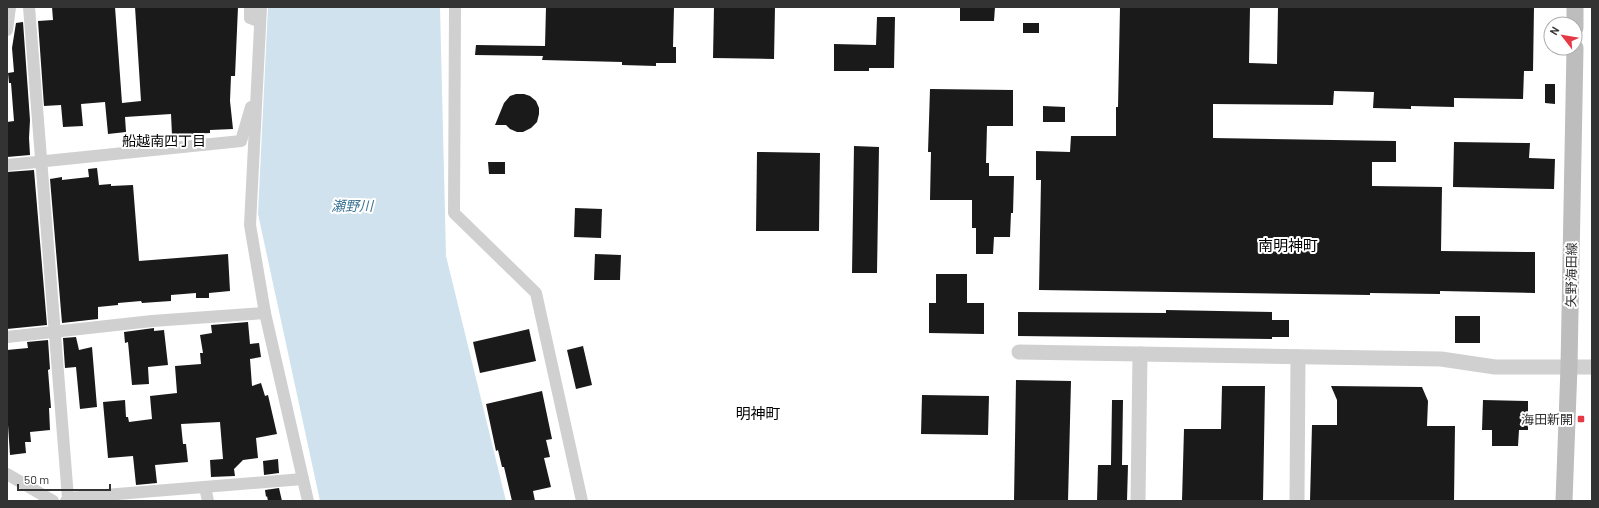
<svg xmlns="http://www.w3.org/2000/svg" width="1599" height="508" viewBox="0 0 1599 508" font-family="Barlow,'Noto Sans JP',sans-serif">
  <rect width="100%" height="100%" fill="#fff"/>
  <polygon fill="#cfe2ee" points="268,7 440,7 446,256 506,501 320,501 258,214"/>
  <g fill="#1a1a1a">
    <polygon points="52,7 115,7 122,103 141,101 135,7 238,7 235,76 231,76 230,101 233,129 210,130 210,133 172,135 171,114 125,117 126,132 108,134 105,102 81,104 83,126 63,127 61,105 44,106 38,21 53,20"/>
    <polygon points="546,7 674,7 673,47 676,47 676,63 656,63 656,66 622,65 622,62 542,60 543,56 475,55 476,45 545,46"/>
    <polygon points="714,7 775,7 774,59 713,58"/>
    <polygon points="960,7 995,7 994,21 960,21"/>
    <polygon points="1120,7 1250,7 1249,63 1277,64 1278,7 1534,7 1533,71 1524,71 1523,99 1454,98 1454,107 1411,106 1411,109 1373,108 1374,92 1334,91 1333,105 1213,104 1213,138 1396,141 1396,162 1372,162 1372,186 1442,187 1441,251 1535,252 1535,293 1440,291 1440,294 1370,293 1370,295 1039,290 1041,180 1036,180 1036,151 1070,152 1071,136 1116,136 1116,107 1118,107"/>
    <polygon points="877,17 895,17 894,68 869,68 869,71 834,71 834,44 876,45"/>
    <polygon points="23,22 30,120 29,138 30,155 7,157 7,122 14,121 11,83 9,83 8,73 14,72 12,48 16,23"/>
    <rect x="1023" y="23" width="16" height="10"/>
    <polygon points="1545,84 1555,84 1555,104 1545,103"/>
    <polygon points="930,89 1013,90 1013,126 987,126 986,163 989,163 989,176 1014,176 1013,213 1011,213 1010,237 994,237 993,254 976,254 976,228 972,228 972,200 930,200 931,152 928,152"/>
    <polygon points="516,94 524,94 530,96 536,101 539,108 539,114 537,122 531,128 523,132 517,132 510,129 506,125 495,125 504,103 510,96"/>
    <polygon points="1043,106 1065,107 1065,122 1043,122"/>
    <polygon points="1454,142 1530,143 1529,158 1555,159 1554,189 1453,187"/>
    <polygon points="854,146 879,147 877,273 852,273"/>
    <polygon points="757,152 820,153 819,231 756,231"/>
    <polygon points="488,162 505,162 505,174 489,174"/>
    <polygon points="97,168 99,185 111,184 111,186 133,185 139,261 228,254 230,291 209,293 209,298 196,298 196,293 171,295 171,301 142,303 141,301 118,303 118,305 98,307 98,319 62,323 50,179 62,177 62,180 89,177 88,169"/>
    <polygon points="34,170 47,325 7,329 7,172"/>
    <polygon points="575,208 602,209 601,238 574,237"/>
    <polygon points="595,254 621,255 620,280 594,280"/>
    <polygon points="936,274 967,274 967,303 984,303 984,334 929,333 929,303 936,303"/>
    <polygon points="1166,310 1272,312 1272,320 1289,320 1289,337 1272,337 1272,339 1018,336 1018,312 1166,313"/>
    <rect x="1455" y="316" width="25" height="27"/>
    <polygon points="248,322 250,344 259,343 261,357 250,359 252,386 261,383 265,396 268,395 277,434 256,438 258,458 243,460 234,469 235,476 211,477 210,460 223,459 220,422 181,424 183,444 186,444 188,462 155,465 157,483 136,485 133,456 108,458 103,402 125,400 126,417 128,417 129,422 152,419 150,396 177,393 175,366 201,364 200,353 203,353 200,335 212,333 211,325"/>
    <polygon points="154,328 154,331 164,330 168,365 148,367 149,384 132,385 128,342 125,343 124,332"/>
    <polygon points="529,329 536,361 480,373 473,342"/>
    <polygon points="76,337 79,350 92,347 97,407 80,409 76,367 65,368 63,338"/>
    <polygon points="48,340 50,369 48,370 51,408 49,408 50,430 30,432 31,442 25,442 26,453 10,455 7,410 7,350 28,348 27,342"/>
    <polygon points="583,346 592,385 576,389 567,350"/>
    <polygon points="1016,380 1071,381 1068,501 1014,501"/>
    <polygon points="1222,386 1265,386 1263,501 1182,501 1184,429 1221,429"/>
    <polygon points="1331,386 1422,387 1428,401 1427,426 1455,426 1454,501 1310,501 1312,425 1337,425 1337,400"/>
    <polygon points="542,391 552,439 546,440 550,457 544,458 551,487 533,491 535,501 512,501 504,467 502,467 498,450 496,451 486,404"/>
    <polygon points="922,395 989,396 988,435 921,434"/>
    <polygon points="1112,400 1123,400 1122,465 1128,465 1127,501 1097,501 1098,465 1111,465"/>
    <polygon points="1483,400 1528,401 1528,430 1519,430 1518,446 1492,446 1492,430 1482,430"/>
    <polygon points="278,459 279,473 264,475 263,461"/>
    <polygon points="279,488 282,501 268,501 267,496 266,497 265,490"/>
  </g>
  <g fill="none" stroke-linecap="round" stroke-linejoin="round">
    <g stroke="#d0d0d0" stroke-width="12">
      <polyline points="29,7 68,498 66,501"/>
      <polyline points="250,7 250,18 260,22"/>
      <polyline points="261,7 250,225 265,313 308,501"/>
      <polyline points="455,7 454,213 536,293 582,501"/>
      <polyline points="7,30 10,7"/>
      <polyline points="7,165 241,141 251,107"/>
      <polyline points="7,337 152,321 265,313"/>
      <polyline points="7,474 53,501"/>
      <polyline points="205,487 208,501"/>
      <polyline points="68,498 303,479"/>
    </g>
    <g stroke="#d0d0d0" stroke-width="15">
      <polyline points="1019,352 1441,359 1495,367 1592,367"/>
      <polyline points="1138,501 1140,354"/>
      <polyline points="1297,501 1298,357"/>
    </g>
    <g stroke="#bdbdbd" stroke-width="17">
      <polyline points="1575,28 1575,7"/>
      <polyline points="1564,501 1569,367 1575,48"/>
    </g>
  </g>
  <rect fill="#e63946" stroke="#fff" stroke-width="1.5" x="1577" y="415" width="8" height="8" rx="2"/>
  <g text-anchor="middle" stroke-width="4" stroke-linejoin="round" paint-order="stroke">
    <g font-size="13" fill="#333" stroke="#fff">
      <text transform="translate(1571 275) rotate(-89)" y="5">矢野海田線</text>
    </g>
    <g font-size="13" fill="#333" stroke="#fff" text-anchor="end">
      <text x="1573" y="424">海田新開</text>
    </g>
    <g font-size="14" fill="#000" stroke="#fff">
      <text x="164" y="146">船越南四丁目</text>
    </g>
    <g font-size="14" font-style="italic" fill="#3f7597" stroke="#fff">
      <text x="352" y="211">瀬野川</text>
    </g>
    <g font-size="15" fill="#000" stroke="#fff">
      <text x="1288" y="251">南明神町</text>
      <text x="758" y="419">明神町</text>
    </g>
  </g>
  <rect width="1599" height="508" fill="none" stroke="#333333" stroke-width="16"/>
  <g transform="translate(1563 36) rotate(301)"><circle r="19" fill="#ffffff" stroke="#adadad"/>
  <path d="M0-3L7 15L0 10L-7 15Z" fill="#e63946"/>
  <text y="-6" font-size="11" font-weight="bold" text-anchor="middle" fill="#333333">N</text>
  </g>
  <path d="M18 484v6h92v-6" fill="none" stroke="#333333" stroke-width="2"/>
  <text x="24" y="484" font-size="12" fill="#333333" stroke="#ffffff" stroke-width="3" paint-order="stroke">50 m</text>
</svg>
